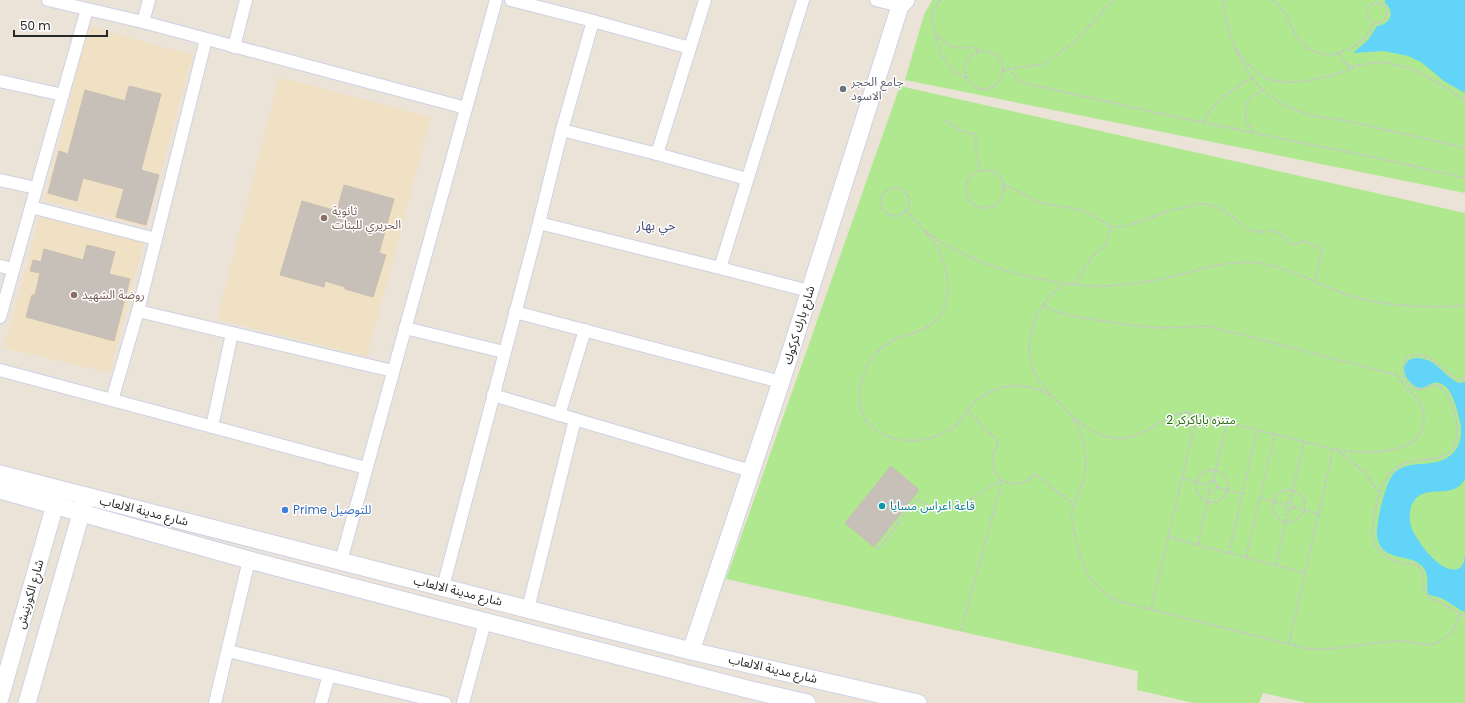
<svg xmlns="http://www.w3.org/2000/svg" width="1465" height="703" viewBox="0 0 1465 703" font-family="Poppins,'Noto Sans Arabic',sans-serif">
  <rect width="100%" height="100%" fill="#ece3d8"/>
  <g fill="#f0e1c5">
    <polygon points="89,26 193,55 146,227 44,200"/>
    <polygon points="279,77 431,117 367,357 217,319"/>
    <polygon points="41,213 144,242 110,373 4,348"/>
  </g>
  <g fill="#afe88f">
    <polygon points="932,0 1465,0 1465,193 905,80 924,15"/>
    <polygon points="900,86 1465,213 1465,703 1307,703 1263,693 1259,703 1194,703 1137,690 1138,671 726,579"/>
  </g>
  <g fill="#61d4f8">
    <path d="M1385,0H1465V93L1444,81L1421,62L1408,56L1384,51L1353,53L1368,40L1377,26C1390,25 1396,12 1385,3Z"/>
    <path d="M1414,358C1437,357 1441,375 1459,383L1465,382V479C1452,503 1422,479 1411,507C1409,514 1409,524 1413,531C1419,544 1443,577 1460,568L1464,562L1465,553V612C1457,609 1450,602 1443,599C1438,596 1433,597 1428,594C1426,586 1429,577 1425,570C1415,551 1381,565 1377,536C1376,523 1385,481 1395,472C1412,457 1442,472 1457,448C1462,440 1462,427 1459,418C1457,409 1453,392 1445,386C1434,377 1429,388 1420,388C1411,387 1401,373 1405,365C1407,361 1410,359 1414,358Z"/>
  </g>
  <g fill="#c7c0b8" stroke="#c7bfb2">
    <polygon points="129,86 161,94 141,170 159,175 146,225 116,217 124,189 83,178 77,201 48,193 59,151 68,154 85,90 125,101"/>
    <polygon points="344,185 394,199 379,253 386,255 373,297 345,289 345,287 325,281 324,287 280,275 302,201 337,211"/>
    <polygon points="87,245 115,252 109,274 130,279 114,341 26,317 32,295 35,295 40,273 30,271 33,260 41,262 44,249 83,260"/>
    <polygon points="891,466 919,490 874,547 845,523"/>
  </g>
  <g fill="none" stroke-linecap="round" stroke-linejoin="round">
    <defs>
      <g id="minor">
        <polyline points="48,0 143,22 466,108"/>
        <polyline points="511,0 593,21 690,48"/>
        <polyline points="876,0 900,6"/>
        <polyline points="143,22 149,0"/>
        <polyline points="234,47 246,0"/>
        <polyline points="0,81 63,95"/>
        <polyline points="562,130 657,154 705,0"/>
        <polyline points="657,154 747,179"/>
        <polyline points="0,180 36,188"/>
        <polyline points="31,207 156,239"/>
        <polyline points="539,223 720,268 809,291"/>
        <polyline points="0,266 13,269"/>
        <polyline points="720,268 803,0"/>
        <polyline points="138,311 393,371"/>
        <polyline points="515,312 781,382"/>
        <polyline points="0,317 87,9"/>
        <polyline points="405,328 504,352"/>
        <polyline points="0,370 366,468"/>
        <polyline points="493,395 751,471"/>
        <polyline points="112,400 138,311 206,39"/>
        <polyline points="559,415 585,330"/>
        <polyline points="212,427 232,333"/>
        <polyline points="341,561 496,0"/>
        <polyline points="443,587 539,223 562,130 593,21"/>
        <polyline points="528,609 575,419"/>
        <polyline points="228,651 445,703"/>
        <polyline points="215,703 249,560"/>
        <polyline points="321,703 329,675"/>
        <polyline points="463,703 485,622"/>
      </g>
      <g id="secondary">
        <polyline points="0,474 691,651 918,703"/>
        <polyline points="0,490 249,560 440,610 751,690 807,703"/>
        <polyline points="691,651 781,382 900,6 906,0"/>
        <polyline points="0,698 58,494"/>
        <polyline points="27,703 84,503"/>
      </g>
    </defs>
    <use href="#minor" stroke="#cdd2e3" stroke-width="14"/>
    <use href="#secondary" stroke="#cdd2e3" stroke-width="19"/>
    <g stroke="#c7c7c7" stroke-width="2" stroke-dasharray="3 2" stroke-linecap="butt">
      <path d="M941,0C938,3 935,6 933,10C931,17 933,25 935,32C939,52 947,71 967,78"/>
      <path d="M1223,0C1230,54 1254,101 1311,115C1324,118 1339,119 1352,122C1390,131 1428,139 1465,148"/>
      <path d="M1273,0C1294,16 1290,46 1320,53C1328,55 1335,55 1344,51C1357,47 1368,36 1374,23"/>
      <circle cx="1377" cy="13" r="10"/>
      <path d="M936,34C941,41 953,49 962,48C967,48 971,47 976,48L978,52"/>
      <path d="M1236,48C1243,58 1253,71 1264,77C1287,89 1330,77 1353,68"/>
      <circle cx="984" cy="70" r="19"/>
      <path d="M1339,53C1347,73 1356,65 1372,63C1380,62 1389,63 1396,65C1420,68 1444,88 1465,100"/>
      <polyline points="1008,68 1020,82 1024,83 1176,117 1382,159 1465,178"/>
      <polyline points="1003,70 1044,64 1073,43 1114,0"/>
      <path d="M946,120C954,128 965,133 976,134V154L981,170"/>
      <path d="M1202,122C1214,104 1233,87 1253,78"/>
      <path d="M1254,132C1245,124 1242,109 1250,99C1253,95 1259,93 1263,90"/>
      <circle cx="985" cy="189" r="19"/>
      <polyline points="1003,184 1041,203 1083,210 1111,227 1127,226 1172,210 1200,204 1209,204 1218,207 1226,212 1249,230 1258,232 1273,231 1279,233 1291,244 1296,244 1304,241 1322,249 1315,282"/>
      <circle cx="895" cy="202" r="14"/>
      <path d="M906,211C916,222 928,233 936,246C950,270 956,307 930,325C919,333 906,334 894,340C871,351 855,381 860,406C862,419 873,430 884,435C906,445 938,441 956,425C962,421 965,414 969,408C975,401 983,395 992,391C1006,385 1022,384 1037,389C1072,402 1092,441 1084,477C1082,489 1074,499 1072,510C1071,519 1073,527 1075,535C1081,566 1089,586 1118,601L1304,648C1335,652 1367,642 1399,641C1411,640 1424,648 1436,643C1449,639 1456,626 1460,613"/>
      <path d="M925,231C971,265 1037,283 1093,286C1112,287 1138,283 1156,280C1190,274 1222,259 1257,263C1286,266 1313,282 1340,292C1366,302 1386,304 1414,306C1431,307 1448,307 1465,305"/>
      <polyline points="1073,284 1082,273 1091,258 1105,245 1109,237 1111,227"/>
      <path d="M1043,305L1055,311L1077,317L1130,325L1160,328L1208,326L1397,375C1402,379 1401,384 1406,388C1417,397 1425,404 1424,420C1422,458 1359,454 1333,449L1186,412C1171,415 1160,423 1147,430C1119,447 1096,436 1073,417"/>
      <path d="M1465,378L1459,380L1456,379C1446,372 1438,362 1426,357C1396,345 1396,388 1421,390L1430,386L1438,385C1449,393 1453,406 1456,419C1465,476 1417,448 1392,471C1380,482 1377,503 1374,518C1372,529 1371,542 1379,550C1386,557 1394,561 1403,563C1408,564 1413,563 1418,566C1427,573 1421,586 1426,594C1430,600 1437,600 1442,603C1450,608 1458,612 1465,617"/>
      <path d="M1051,395C1015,362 1027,311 1064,284"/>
      <path d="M968,411L999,442C979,472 1011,499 1035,474L1073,504"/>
      <polyline points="1339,451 1363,471 1379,492"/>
      <circle cx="1212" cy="486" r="16"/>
      <polyline points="1182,478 1207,485"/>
      <circle cx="1212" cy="486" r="5"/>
      <polyline points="1213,481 1227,422"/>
      <polyline points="1217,487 1242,494"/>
      <circle cx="1289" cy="506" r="16"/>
      <polyline points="1260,498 1285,505"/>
      <polyline points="1290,502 1304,442"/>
      <polyline points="1293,507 1291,510 1286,509 1285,505 1287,502 1292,504 1293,507 1319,514"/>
      <polyline points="1168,537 1305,573"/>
      <polyline points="1198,544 1210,491"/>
      <path d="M878,549L917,499C931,510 945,511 962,505L1002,479"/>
      <polyline points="1229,553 1257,430"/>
      <polyline points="1246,557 1275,434"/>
      <polyline points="1276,565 1288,510"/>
      <polyline points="1151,609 1197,415"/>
      <polyline points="961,631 1002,481"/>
      <polyline points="1289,644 1333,449"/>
    </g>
    <use href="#minor" stroke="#fff" stroke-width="12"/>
    <use href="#secondary" stroke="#fff" stroke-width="17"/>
  </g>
  <circle fill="#6b7280" stroke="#fff" stroke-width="1.5" cx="843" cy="89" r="4"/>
  <g fill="#8d6e63" stroke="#fff" stroke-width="1.5">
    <circle cx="324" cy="218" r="4"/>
    <circle cx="74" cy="295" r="4"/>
  </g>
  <circle fill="#0f9aa8" stroke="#fff" stroke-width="1.5" cx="882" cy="506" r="4"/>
  <circle fill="#3f7fe0" stroke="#fff" stroke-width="1.5" cx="285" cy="510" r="4"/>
  <g text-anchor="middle" stroke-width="3" stroke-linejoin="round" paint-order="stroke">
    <g font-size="12" fill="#5b616d" stroke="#fff" text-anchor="start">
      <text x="851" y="86">جامع الحجر<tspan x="851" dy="14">الاسود</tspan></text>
    </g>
    <g font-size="12" fill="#785e54" stroke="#fff" text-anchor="start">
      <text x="332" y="215">ثانوية<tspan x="332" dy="14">الحريري للبنات</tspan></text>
      <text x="82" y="299">روضة الشهيد</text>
    </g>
    <g font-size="12" fill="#282828" stroke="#fff">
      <text transform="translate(799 325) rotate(-73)" y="4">شارع بارك كركوك</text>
      <text transform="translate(144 511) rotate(14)" y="4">شارع مدينة الالعاب</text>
      <text transform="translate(458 591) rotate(14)" y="4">شارع مدينة الالعاب</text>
      <text transform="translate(30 594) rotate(-74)" y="4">شارع الكورنيش</text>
      <text transform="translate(773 669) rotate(13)" y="4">شارع مدينة الالعاب</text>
    </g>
    <g font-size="12" fill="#276a13" stroke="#fff">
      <text x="1201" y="424">متنزه باباكركر 2</text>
    </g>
    <g font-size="12" fill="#0d838f" stroke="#fff" text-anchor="start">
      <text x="890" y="510">قاعة اعراس مسايا</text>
    </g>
    <g font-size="12" fill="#366cbe" stroke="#fff" text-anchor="start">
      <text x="293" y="514">Prime للتوصيل</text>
    </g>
    <g font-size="13" fill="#45507c" stroke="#fff">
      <text x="656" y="230">حي بهار</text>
    </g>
  </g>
  <path d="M14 30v6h93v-6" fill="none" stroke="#282828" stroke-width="2"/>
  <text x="20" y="30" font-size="12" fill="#282828" stroke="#ffffff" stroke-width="3" paint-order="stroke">50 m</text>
</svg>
